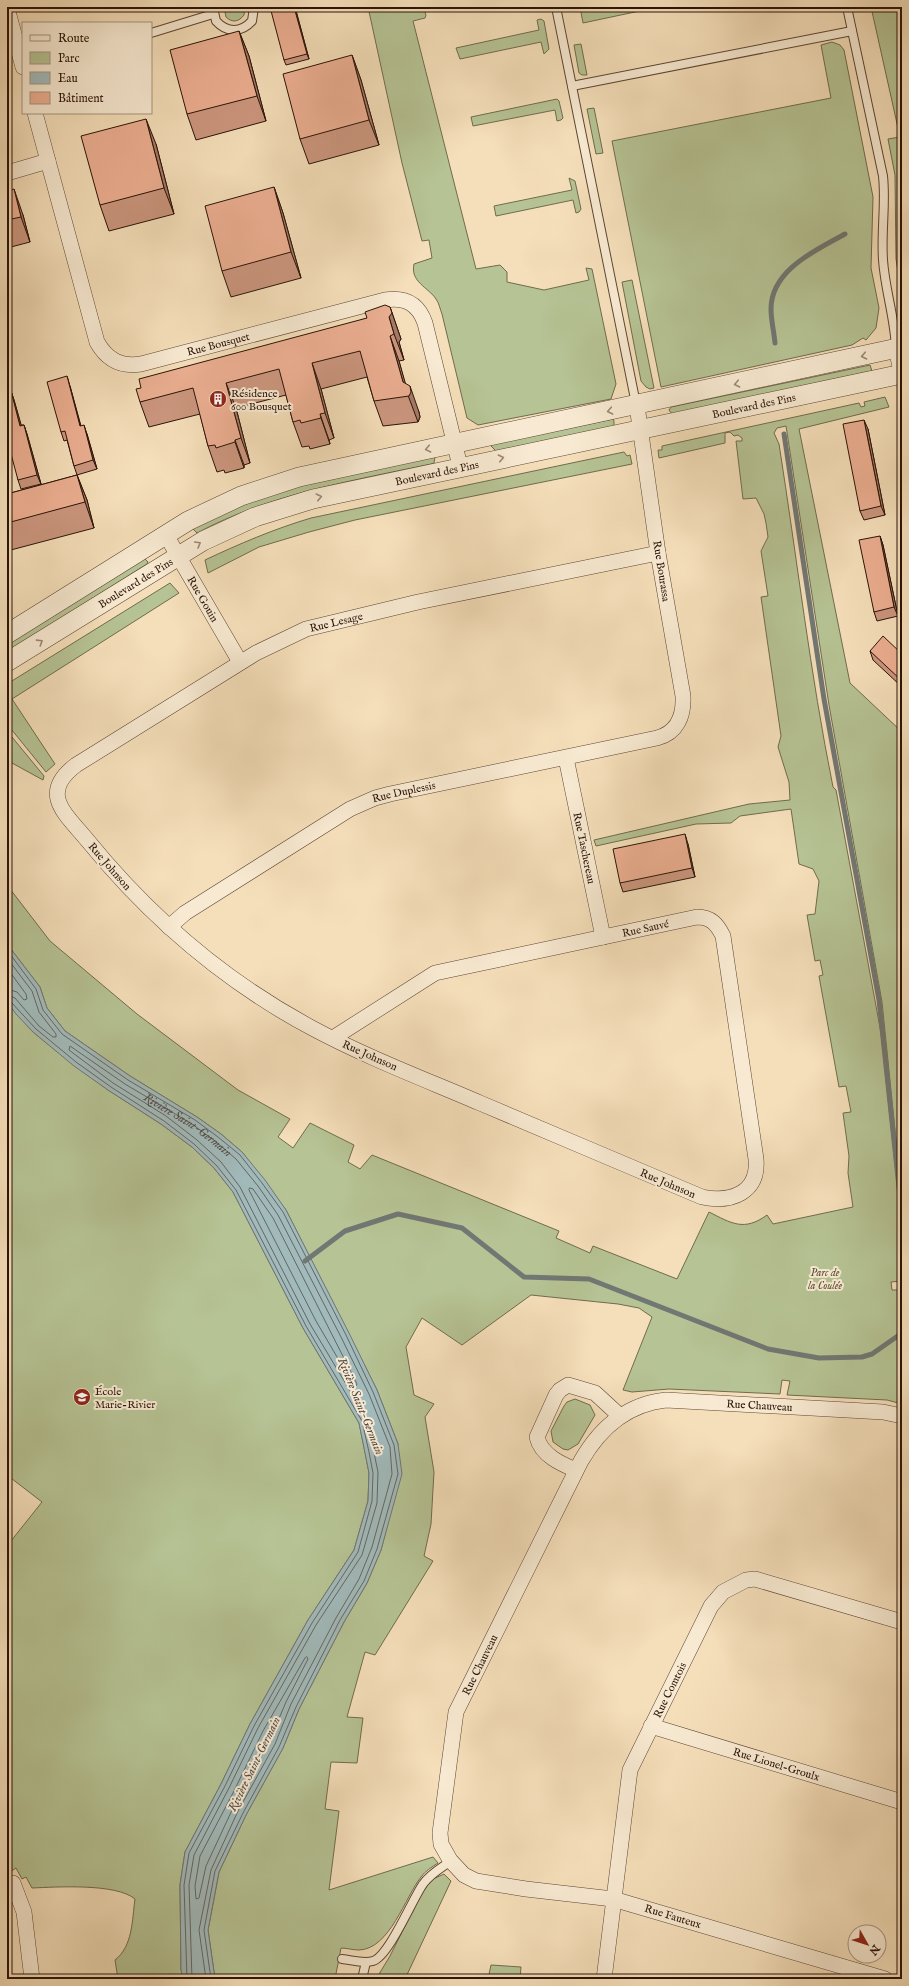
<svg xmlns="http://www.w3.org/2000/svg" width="909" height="1986" viewBox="0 0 909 1986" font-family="'IM FELL English',serif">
  <rect width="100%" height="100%" fill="#f5dfba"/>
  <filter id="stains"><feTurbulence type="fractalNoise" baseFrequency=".005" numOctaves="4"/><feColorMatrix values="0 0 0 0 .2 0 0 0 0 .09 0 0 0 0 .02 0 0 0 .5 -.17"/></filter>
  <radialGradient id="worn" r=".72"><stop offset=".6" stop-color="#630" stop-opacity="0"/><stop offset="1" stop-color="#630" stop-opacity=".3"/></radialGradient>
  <g fill="#b6c394" stroke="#706b4e">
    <path d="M224,7H245L244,15C239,22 232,23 226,17Z"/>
    <path d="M368,7H423L426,15L425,18L413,21L476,269L500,265L507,272V282L544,290L589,280L586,268L592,269L616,384L611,399L478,425L467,418L442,314C440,309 439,303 436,299C428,287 410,282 414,264L432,258L429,240L422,241L402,163Z"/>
    <polygon points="580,7 649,7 649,9 583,23"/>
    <polygon points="871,7 902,7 902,298 896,259 895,175 888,139 900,137"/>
    <polygon points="541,19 544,21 549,49 544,54 541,42 460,59 456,48 539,30 537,20"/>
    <polygon points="832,42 840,45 844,50 873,197 871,268 879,308 876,328 866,340 863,338 852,345 661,387 612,141 831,98 821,45"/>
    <polygon points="581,44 587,75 582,75 579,73 574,45"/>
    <polygon points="557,99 559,101 563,118 561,120 557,121 555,110 473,126 471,117"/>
    <polygon points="594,108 603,153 596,154 587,109"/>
    <polygon points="569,178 575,181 581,209 579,212 576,213 573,200 496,216 494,206 572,190"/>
    <polygon points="632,280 654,388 650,389 646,387 641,381 622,282"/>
    <polygon points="870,365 872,371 672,414 669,410 671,407"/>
    <path d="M885,397L889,407L799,429L850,683L902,732V1199L882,1002L829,705L786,426L777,428L774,433L779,444C797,558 810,673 833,787L836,790L881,1033L902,1230V1281L891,1282L892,1290H902V1404L887,1400L787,1395L790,1381L782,1380L780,1394L669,1389L632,1392L623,1390L652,1317L639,1308L618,1304L531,1295L462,1345L422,1318L406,1347L414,1395L434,1404L425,1417L434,1472L431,1524L424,1556L433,1561L375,1655L365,1652L347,1717L363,1718L357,1763L331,1762L325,1809L339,1811L329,1890L433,1857L438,1863C432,1867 425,1871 421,1877C405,1897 390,1949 359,1950C353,1950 346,1948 341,1948L335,1979H215L208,1930L219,1872L246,1815L283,1748L299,1709L344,1622L367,1583L381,1550L385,1534L398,1444L377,1390L286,1210L242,1152L221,1134L197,1117L130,1076L65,1031L47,1008L40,987L7,944V885L50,941L137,1014L238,1090L290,1119L278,1137L293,1148L310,1123L354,1145L348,1162L360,1169L372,1155L559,1231L556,1238L590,1253L593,1246L677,1279L709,1212C731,1223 744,1232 767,1215L773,1224L853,1207L848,1173L849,1156L843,1113L851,1112L846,1086L839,1087L819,976L823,975L820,960L815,961L807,915L815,914L819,881L813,869L799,864L791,809L740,816L731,823L696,824L596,846L594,840L749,804L790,800L789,782L778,747L781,736L761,597L768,596L761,551L768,537L766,523L764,514L756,498L743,499L736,441H742V438L738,435L734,436L730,432L725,433V443L659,458L658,450H662V446L859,403L861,407L865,406L864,402Z"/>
    <polygon points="613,419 614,421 614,426 496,451 491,446 493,444"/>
    <path d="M624,452L627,456L630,455L632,464L355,520L309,532L259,547L208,573L205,560C239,544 274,529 311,518Z"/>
    <path d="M435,457L434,463L431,464C351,481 270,494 197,533L193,529L194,527L238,505L302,484Z"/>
    <polygon points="144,558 148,562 147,564 7,652 7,644"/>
    <polygon points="170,583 179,593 12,699 55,764 46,772 7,724 7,684"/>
    <polygon points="7,731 44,776 43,780 12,763 7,755"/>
    <path d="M7,1002L33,1032L74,1065L108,1090L161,1124L192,1147L214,1168L233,1192L303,1328L359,1423L365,1452L369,1473L368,1501L354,1550L308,1620L250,1724L221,1784L185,1852L180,1885L181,1969L183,1979H118L115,1960C133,1946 132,1920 135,1899C116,1883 56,1887 32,1888L26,1877L22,1879L16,1868L7,1874V1546L42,1502L7,1475Z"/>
    <polygon points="575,1399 590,1405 595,1415 578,1444 568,1450 563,1449 553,1442 551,1431 564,1406 567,1402"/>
    <polygon points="444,1874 451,1881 405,1979 376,1979 390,1956 422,1892 433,1879"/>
    <polygon points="491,1965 521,1967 520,1979 488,1979"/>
  </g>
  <polygon fill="#a1babb" stroke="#717773" points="7,944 40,987 47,1008 65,1031 130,1076 197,1117 221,1134 242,1152 265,1180 286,1210 349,1333 377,1390 398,1444 402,1474 381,1550 367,1583 344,1622 299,1709 283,1748 246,1815 219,1872 208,1930 215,1979 183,1979 181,1970 180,1885 185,1852 221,1784 250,1724 308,1620 354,1550 368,1501 369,1473 359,1423 303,1328 233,1192 214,1168 192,1147 161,1124 108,1090 74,1066 33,1032 16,1014 7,1002"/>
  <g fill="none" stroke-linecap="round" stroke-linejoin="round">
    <g stroke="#666662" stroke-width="1">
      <polyline points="7,950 36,989 43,1010 62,1034 128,1080 195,1120 218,1137 240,1155 262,1183 283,1212 346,1335 373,1392 394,1445 398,1474 377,1549 364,1581 340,1620 296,1707 279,1747 243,1813 215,1871 204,1930 211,1979"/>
      <polyline points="7,958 32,991 39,1012 56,1034 56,1037 53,1037 39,1026 15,998 7,995"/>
      <polyline points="7,968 26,994 27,999 24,1000 17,992 7,989"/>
      <polyline points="7,1000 11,1002 36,1029 76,1062 111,1087 164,1121 194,1144 217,1166 236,1190 306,1326 362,1421 369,1452 373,1473 372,1501 358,1552 312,1623 254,1726 225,1786 189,1853 184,1885 187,1979"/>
      <polygon points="250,1188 253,1189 273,1218 357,1384 356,1386 354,1386 316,1321 249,1190"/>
      <polygon points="307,1657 308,1659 286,1702 269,1742 233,1808 206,1866 199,1898 196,1899 195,1886 200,1856 234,1791 263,1731 305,1658"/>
      <path id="s1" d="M192,1979L189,1885L194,1855L229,1788L258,1728L316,1625L362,1555L377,1503L378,1472L367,1419L310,1324L240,1187L221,1162L197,1140L166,1116L113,1083L69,1050L70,1046L125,1084L192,1124L215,1141L236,1159L258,1186L278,1215L341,1337L369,1394L390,1447L392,1474L372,1547L359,1579L336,1618L291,1704L275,1744L238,1811L211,1870L199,1930L206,1979"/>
    </g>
    <g stroke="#717773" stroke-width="5">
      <path d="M775,343C774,332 771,320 771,309C771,270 816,250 845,234"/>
      <polyline points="784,434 824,699 879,1000 902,1215"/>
      <polyline points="305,1261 345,1231 398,1214 462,1228 524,1277 589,1279 768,1349 819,1358 862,1357 872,1354 902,1333"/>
    </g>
    <defs>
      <g id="service">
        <path d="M213,7L216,21C227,33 241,33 252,21L254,7"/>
        <polyline points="556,7 636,404"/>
        <path d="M847,7L883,176C886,204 881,232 883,260C885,290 895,318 896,349"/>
        <polyline points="151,33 213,14"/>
        <polyline points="572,86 852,31"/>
        <path d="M342,1959C352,1960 363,1964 373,1961C389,1956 412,1900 423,1884C430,1874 441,1868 451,1861"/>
        <polyline points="362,1979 366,1962"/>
      </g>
      <g id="minor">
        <polyline points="7,8 23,67"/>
        <path id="s2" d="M35,113L97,342C107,360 121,367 141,364L385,300C405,297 418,303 425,323L460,466"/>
        <polyline points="7,173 48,161"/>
        <polyline points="896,349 902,375"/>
        <path id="s3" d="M166,535L240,662"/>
        <path id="s4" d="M566,758L603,937"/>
        <path id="s5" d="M169,927L185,913L350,809L375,798L390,794L657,738C677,733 684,716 683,696L658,553L637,406"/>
        <path id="s6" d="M333,1038L435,973L697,917C711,917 717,924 723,936L756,1159C759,1193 731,1203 702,1197C628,1166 554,1134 480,1103C424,1079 366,1057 312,1028C226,982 150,917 88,841C66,814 38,794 76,765L256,653L306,629L418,602L658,553"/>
        <path d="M576,1470C561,1464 541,1455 537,1437L556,1395L560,1390L568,1385L595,1393L620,1416"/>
        <path id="s7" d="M651,1726L902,1802"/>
        <polyline points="13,1883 24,1912 32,1979"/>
        <path id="s8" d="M604,1979L630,1770L711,1606L723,1592L746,1580L755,1579L902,1622"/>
        <path id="s9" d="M885,1979L613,1899L526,1889L476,1881L464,1875L450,1860L441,1844L440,1833L456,1712L581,1461C600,1428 627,1404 666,1400L883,1412L902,1416"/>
      </g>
      <g id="tertiary">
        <polyline points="7,634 188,521 241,496 299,477 902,347"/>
        <path id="s10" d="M7,662L203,541L255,517L313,499L902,374"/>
      </g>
    </defs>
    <use href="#service" stroke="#5d4634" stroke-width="10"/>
    <use href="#minor" stroke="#5d4634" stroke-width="16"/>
    <use href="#tertiary" stroke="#5d4634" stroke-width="20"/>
    <use href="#service" stroke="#f8ead2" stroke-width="8"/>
    <use href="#minor" stroke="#f8ead2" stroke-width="15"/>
    <use href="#tertiary" stroke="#f8ead2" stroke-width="19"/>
  </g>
  <g fill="#cb967e" stroke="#2a1308">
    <polygon points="295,7 309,59 286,65 284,60"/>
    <polygon points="239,31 249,56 266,121 196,140 187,114"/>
    <polygon points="352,55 361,80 379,145 309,164 300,139"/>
    <polygon points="156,144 174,214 109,231 100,205"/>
    <polygon points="274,187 283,213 301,278 231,297 222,271"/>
    <polygon points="7,191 23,215 30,242 7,248"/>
    <polygon points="390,307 401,339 399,342 404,360 399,361 405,384 419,412 420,417 418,422 383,426 374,401 367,377 321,389 334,438 329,440 330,444 310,449 309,446 302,447 293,422 286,395 236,408 250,463 244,465 244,468 225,473 224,470 217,472 208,446 200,414 149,427 140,402 367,318"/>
    <polygon points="70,386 81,426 87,434 97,469 77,475 74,466 67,440 64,441 61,432"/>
    <polygon points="11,391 14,400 21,425 24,425 27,434 41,484 21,489 18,480"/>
    <polygon points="868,429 885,515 864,520 860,511"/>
    <polygon points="77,475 87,500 94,528 7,551 7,494"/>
    <polygon points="880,536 883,545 898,616 877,621 874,612"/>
    <polygon points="870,651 902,654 902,687 873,660"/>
    <polygon points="688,844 695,877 623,892 620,883"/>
  </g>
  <g fill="#a57a66" stroke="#2a1308">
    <polygon points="294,7 295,7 309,59 307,54"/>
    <polygon points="239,31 249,56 266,121 257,96"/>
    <polygon points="352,55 361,80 379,145 369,120"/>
    <polygon points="146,119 156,144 174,214 164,188"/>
    <polygon points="274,187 283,213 301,278 291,252"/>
    <polygon points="14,189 23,215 30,242 21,217"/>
    <polygon points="390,307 401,339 399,342 404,360 394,334 389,317"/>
    <polygon points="390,336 399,361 409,396 410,386 419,412 420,417 418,422 403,382"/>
    <polygon points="312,363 321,389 334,438 325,413"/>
    <polygon points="67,376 70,386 83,435 80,426"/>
    <polygon points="226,383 236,408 250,463 241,438"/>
    <polygon points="11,391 14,400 24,435 20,426"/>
    <polygon points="320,414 329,440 330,444 321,418"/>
    <polygon points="864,420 868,429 885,515 881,506"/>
    <polygon points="24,425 27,434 41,484 37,475"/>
    <polygon points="84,425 87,434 97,469 93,460"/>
    <polygon points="235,440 244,465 244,468 235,442"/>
    <polygon points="77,475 87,500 94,528 85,502"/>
    <polygon points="880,536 883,545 898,616 894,607"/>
    <polygon points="685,834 688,844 695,877 692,868"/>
  </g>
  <g fill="#ecaf92" stroke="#2a1308">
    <polygon points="270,7 294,7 307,54 284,60"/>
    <polygon points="239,31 257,96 187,114 170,50"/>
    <polygon points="352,55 369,120 300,139 283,74"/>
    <polygon points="146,119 164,188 100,205 81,136"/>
    <polygon points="274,187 291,252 222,271 205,206"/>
    <polygon points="14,189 21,217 7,220 7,191"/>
    <polygon points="385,305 390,307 392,313 389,317 394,334 390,336 403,382 410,386 411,392 409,396 374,401 360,351 312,363 325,413 320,414 321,418 301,423 300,420 293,422 279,369 226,383 241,438 235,440 235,442 216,448 215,445 208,446 193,388 140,402 136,389 141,388 139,379 367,318 365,312"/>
    <polygon points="67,376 80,426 84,425 93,460 74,466 65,431 61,432 47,382"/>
    <polygon points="11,391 20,426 24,425 37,475 18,480 7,439 7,392"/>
    <polygon points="864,420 881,506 860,511 843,424"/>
    <polygon points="77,475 85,502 7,523 7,494"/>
    <polygon points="880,536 894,607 874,612 859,540"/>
    <polygon points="883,636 902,654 902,681 870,651"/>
    <polygon points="685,834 692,868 620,883 613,849"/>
  </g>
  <defs><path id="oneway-chevron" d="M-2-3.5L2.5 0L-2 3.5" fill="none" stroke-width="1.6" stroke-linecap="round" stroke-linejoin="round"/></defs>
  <g stroke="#9b8977">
    <use href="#oneway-chevron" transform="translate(864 356) rotate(168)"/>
    <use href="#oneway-chevron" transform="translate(737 384) rotate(168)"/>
    <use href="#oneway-chevron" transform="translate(610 411) rotate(169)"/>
    <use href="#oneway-chevron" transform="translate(428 449) rotate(168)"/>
    <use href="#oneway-chevron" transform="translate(501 458) rotate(-12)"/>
    <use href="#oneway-chevron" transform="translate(319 497) rotate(-13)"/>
    <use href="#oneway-chevron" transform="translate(198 544) rotate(-30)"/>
    <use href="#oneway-chevron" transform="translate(40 642) rotate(-32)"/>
  </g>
  <defs>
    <symbol id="building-disc" viewBox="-11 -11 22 22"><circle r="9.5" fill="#8f2418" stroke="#f8ead2"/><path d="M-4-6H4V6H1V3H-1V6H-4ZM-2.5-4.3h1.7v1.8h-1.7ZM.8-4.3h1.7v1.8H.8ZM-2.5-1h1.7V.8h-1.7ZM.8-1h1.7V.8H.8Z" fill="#fff"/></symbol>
    <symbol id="school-disc" viewBox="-11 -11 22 22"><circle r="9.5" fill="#8f2418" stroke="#f8ead2"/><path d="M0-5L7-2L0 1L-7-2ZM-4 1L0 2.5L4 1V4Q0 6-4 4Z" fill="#fff"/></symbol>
  </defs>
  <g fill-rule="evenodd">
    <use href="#building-disc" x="208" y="389" width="20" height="20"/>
    <use href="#school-disc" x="72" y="1387" width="20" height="20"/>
  </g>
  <g text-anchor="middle" stroke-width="4" stroke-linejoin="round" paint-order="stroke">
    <g font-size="11" fill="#2a1308" stroke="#f8ead2">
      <text dy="4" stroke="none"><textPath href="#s2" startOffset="370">Rue Bousquet</textPath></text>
      <text dy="4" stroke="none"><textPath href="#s10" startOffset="799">Boulevard des Pins</textPath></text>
      <text dy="4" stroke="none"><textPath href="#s10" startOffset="475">Boulevard des Pins</textPath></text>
      <text transform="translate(662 571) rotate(81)" y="4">Rue Bourassa</text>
      <text dy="4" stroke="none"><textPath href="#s10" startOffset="151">Boulevard des Pins</textPath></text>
      <text dy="4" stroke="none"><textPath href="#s3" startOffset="74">Rue Gouin</textPath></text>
      <text dy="4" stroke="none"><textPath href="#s6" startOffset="1838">Rue Lesage</textPath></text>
      <text dy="4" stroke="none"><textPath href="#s5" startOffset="273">Rue Duplessis</textPath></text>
      <text dy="4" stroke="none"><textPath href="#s4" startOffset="92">Rue Taschereau</textPath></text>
      <text transform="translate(110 866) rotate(49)" y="4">Rue Johnson</text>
      <text dy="4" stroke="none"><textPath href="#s6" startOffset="336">Rue Sauvé</textPath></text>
      <text transform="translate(370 1055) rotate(24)" y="4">Rue Johnson</text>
      <text transform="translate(668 1183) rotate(23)" y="4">Rue Johnson</text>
      <text dy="4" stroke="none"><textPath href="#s9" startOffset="1090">Rue Chauveau</textPath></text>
      <text dy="4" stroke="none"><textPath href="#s9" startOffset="660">Rue Chauveau</textPath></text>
      <text dy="4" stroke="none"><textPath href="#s8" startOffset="300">Rue Comtois</textPath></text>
      <text dy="4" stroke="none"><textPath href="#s7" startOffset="131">Rue Lionel-Groulx</textPath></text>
      <text transform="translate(673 1916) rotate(17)" y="4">Rue Fauteux</text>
    </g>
    <g font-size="11" fill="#2a1308" stroke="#f8ead2" text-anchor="start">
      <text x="231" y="397">Résidence<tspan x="231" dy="13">600 Bousquet</tspan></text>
      <text x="95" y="1395">École<tspan x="95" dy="13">Marie-Rivier</tspan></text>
    </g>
    <g font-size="11" font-style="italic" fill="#5b5139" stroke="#f8ead2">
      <text x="825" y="1276">Parc de<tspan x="825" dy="13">la Coulée</tspan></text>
    </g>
    <g font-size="12" font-style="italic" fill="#544d47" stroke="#f8ead2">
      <text dy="4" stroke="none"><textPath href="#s1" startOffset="1239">Rivière Saint-Germain</textPath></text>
      <text transform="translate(361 1406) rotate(68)" y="4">Rivière Saint-Germain</text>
      <text transform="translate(254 1764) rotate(-64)" y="4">Rivière Saint-Germain</text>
    </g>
  </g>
  <rect width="909" height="1986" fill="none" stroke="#f5dfba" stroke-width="24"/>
  <rect x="8" y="8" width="893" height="1970" fill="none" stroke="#2a1308" stroke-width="2"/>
  <rect x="12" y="12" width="885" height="1962" fill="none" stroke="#2a1308"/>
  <rect x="22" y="22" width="130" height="92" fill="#f8ead2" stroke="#a69481"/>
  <rect x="30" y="35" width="20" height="6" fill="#f8ead2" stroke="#a69481"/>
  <text x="58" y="42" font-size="12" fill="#2a1308">Route</text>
  <rect x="30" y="52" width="20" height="12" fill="#b6c394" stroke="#a69481"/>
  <text x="58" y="62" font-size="12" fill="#2a1308">Parc</text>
  <rect x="30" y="72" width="20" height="12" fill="#a1babb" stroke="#a69481"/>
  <text x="58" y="82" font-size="12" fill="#2a1308">Eau</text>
  <rect x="30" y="92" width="20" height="12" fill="#ecaf92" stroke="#a69481"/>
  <text x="58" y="102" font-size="12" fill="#2a1308">Bâtiment</text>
  <g transform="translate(867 1944) rotate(129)"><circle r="19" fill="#f8ead2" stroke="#a69481"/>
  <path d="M0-3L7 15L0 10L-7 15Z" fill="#8f2418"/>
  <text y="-6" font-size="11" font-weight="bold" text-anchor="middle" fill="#2a1308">N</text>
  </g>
  <rect width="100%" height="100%" filter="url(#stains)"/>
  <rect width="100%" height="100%" fill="url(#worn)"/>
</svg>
